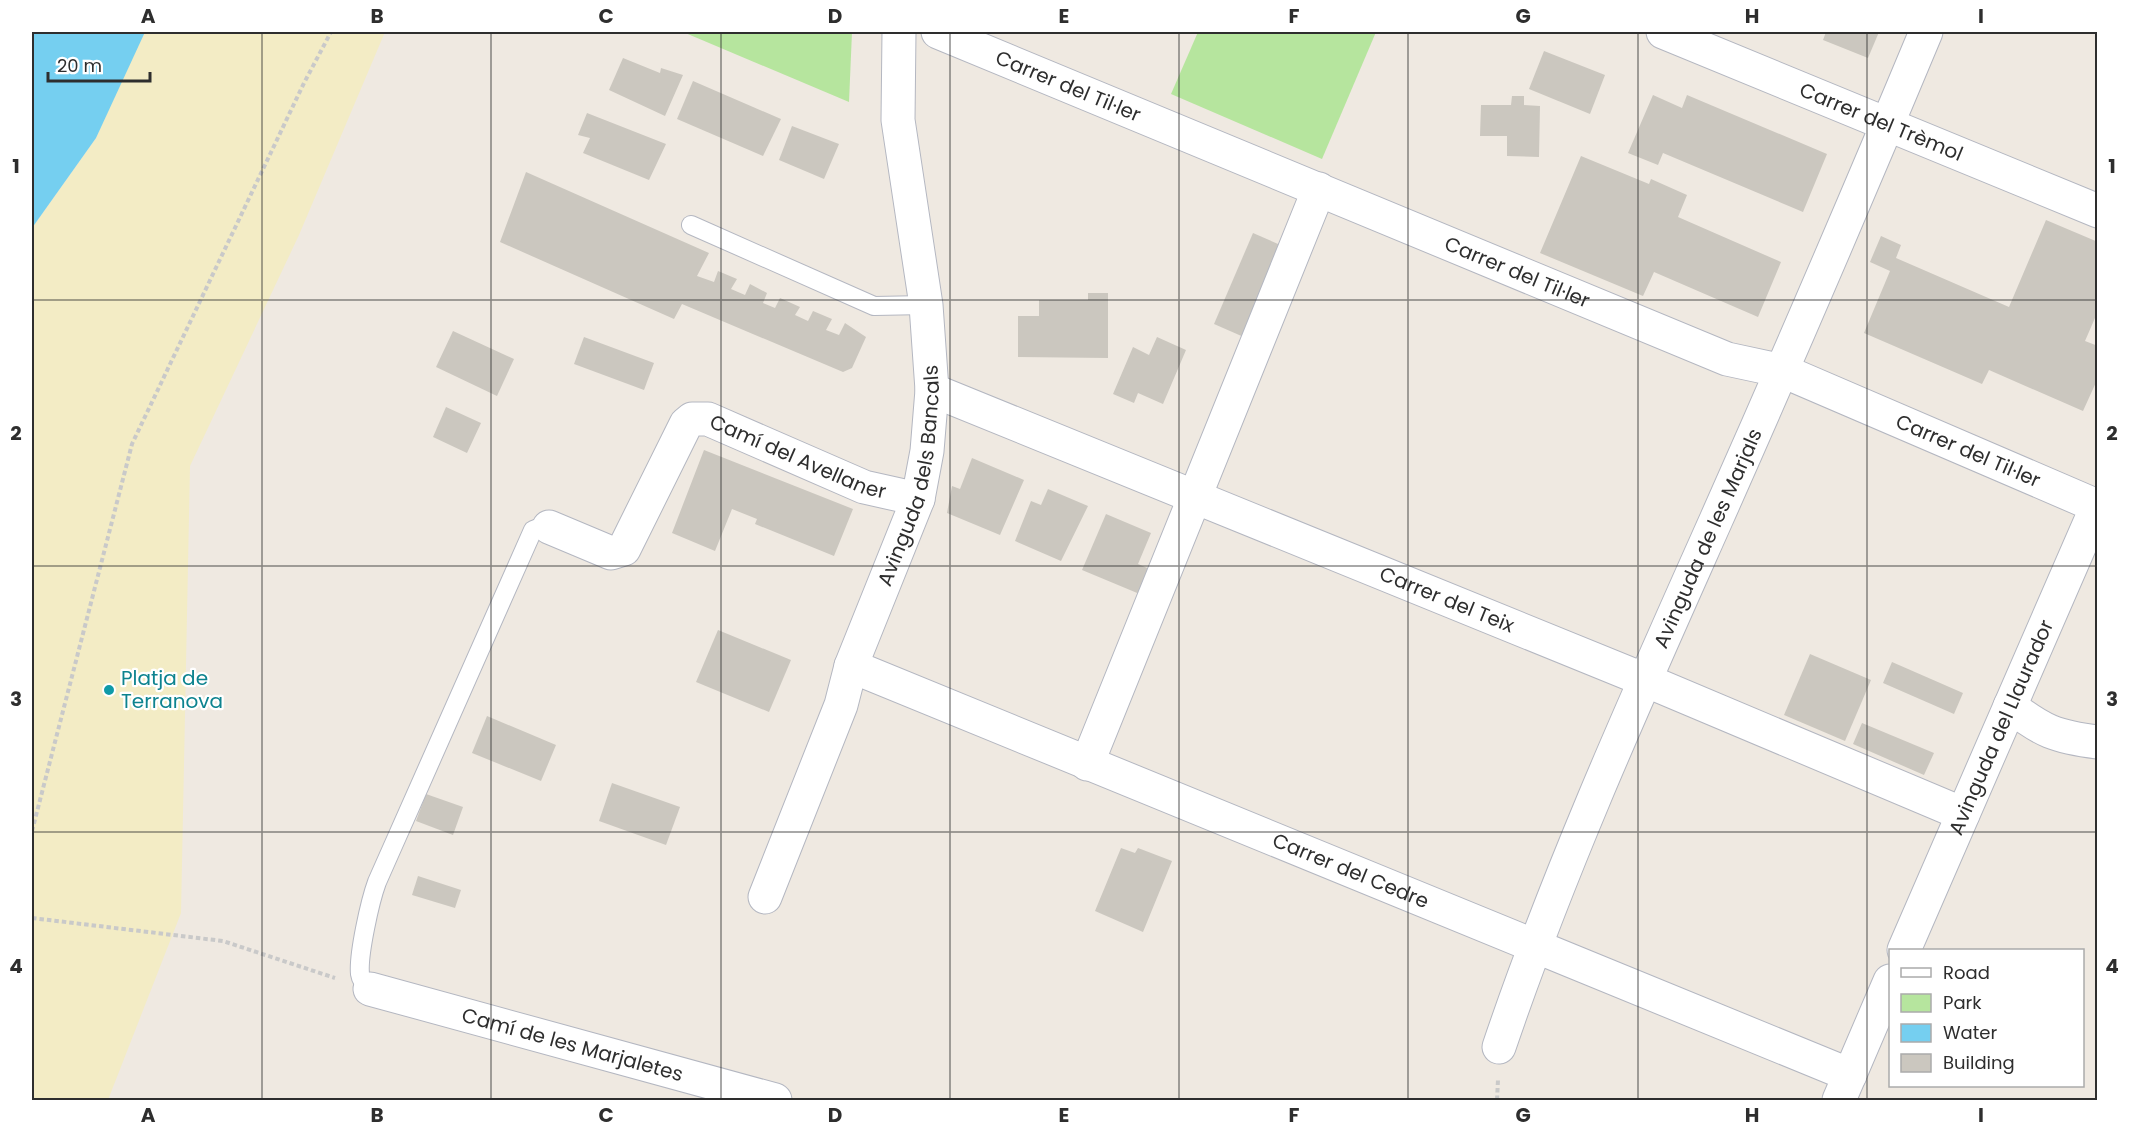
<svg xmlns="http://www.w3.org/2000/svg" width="2129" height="1132" viewBox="0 0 2129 1132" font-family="Poppins,sans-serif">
  <rect width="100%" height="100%" fill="#efe9e1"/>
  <g fill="#b6e59e">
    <polygon points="683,32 852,32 849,102"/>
    <polygon points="1198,32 1376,32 1322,159 1171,94"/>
  </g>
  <polygon fill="#f3ecc5" points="142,32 385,32 299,235 190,466 181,913 108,1100 32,1100 32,228 96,138"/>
  <polygon fill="#75cff0" points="32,32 145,32 96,138 32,228"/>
  <g fill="#cbc7bf">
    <polygon points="1826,32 1879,32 1868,58 1823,40"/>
    <polygon points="1544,51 1605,75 1590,114 1529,89"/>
    <polygon points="623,58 660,73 661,68 683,75 665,116 609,90"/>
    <polygon points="693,81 781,119 763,156 677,119"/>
    <polygon points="1653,95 1682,108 1687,95 1827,154 1803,212 1663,153 1658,165 1628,153"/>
    <polygon points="1512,96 1524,96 1524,105 1540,106 1539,157 1507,156 1507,136 1480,136 1481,105 1511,105"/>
    <polygon points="587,113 666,144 649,180 583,153 590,138 578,135"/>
    <polygon points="792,126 839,144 824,179 779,160"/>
    <polygon points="1581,156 1649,184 1651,179 1687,195 1678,217 1781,262 1758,317 1654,272 1643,296 1540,253"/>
    <polygon points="526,172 709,253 697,276 714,282 718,271 737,279 731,289 745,295 750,284 767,293 763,303 775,308 780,298 800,307 795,315 808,321 813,311 832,319 826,330 839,335 845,323 866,337 852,368 843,372 682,304 674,319 500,242"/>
    <polygon points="2046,220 2098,242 2098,311 2085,341 2098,346 2098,378 2083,411 1989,370 1982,384 1864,333 1890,271 1870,262 1881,236 1901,245 1896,258 2009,307"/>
    <polygon points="1253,233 1285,247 1246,338 1214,324"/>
    <polygon points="1088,293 1108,293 1108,358 1018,357 1018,316 1039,316 1039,300 1088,300"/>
    <polygon points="453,331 514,359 497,396 436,367"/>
    <polygon points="584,337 654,363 644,390 574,364"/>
    <polygon points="1157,337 1186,350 1163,404 1138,393 1134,403 1113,394 1133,347 1149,355"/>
    <polygon points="446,407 481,423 467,453 433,437"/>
    <polygon points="704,450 853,509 834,556 755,524 757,519 732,509 715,551 672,533"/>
    <polygon points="972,458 1024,480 1000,535 947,513 952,486 960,489"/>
    <polygon points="1048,489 1088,506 1061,561 1015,541 1031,501 1041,505"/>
    <polygon points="1106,514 1151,533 1138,564 1152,570 1142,595 1082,570"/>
    <polygon points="718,630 791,660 769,712 696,682"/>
    <polygon points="1810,654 1871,680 1845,741 1784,715"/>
    <polygon points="1892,662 1963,693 1954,714 1883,683"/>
    <polygon points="487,716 556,745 541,781 472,753"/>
    <polygon points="1862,723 1934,753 1924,775 1853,744"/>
    <polygon points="612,783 680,807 666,845 599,821"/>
    <polygon points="426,794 463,807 453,835 416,821"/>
    <polygon points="1121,848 1135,853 1138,848 1172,861 1143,932 1095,911"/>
    <polygon points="418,876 461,890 455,908 412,895"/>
  </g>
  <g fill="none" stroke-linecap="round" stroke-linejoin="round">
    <defs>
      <g id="lane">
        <polyline points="691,225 874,306 926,305"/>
        <path d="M370,989C365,985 361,981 360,974C358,955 370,901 377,882L533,530L543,526L549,527"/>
      </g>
      <g id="street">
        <path id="s1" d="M938,32L1727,359L1783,371L2097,506"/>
        <path id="s2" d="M1663,32L2098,211"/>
        <path id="s3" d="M932,390L1645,680L1963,814"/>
        <path id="s4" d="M549,527L611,553L624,549L686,424L692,419H708L864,487L918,499"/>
        <path id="s5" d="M851,666L1850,1075"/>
        <path d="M2010,706C2042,731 2056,737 2098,742"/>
        <polyline points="1087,764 1319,189"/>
        <path id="s6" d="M765,897L841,705L851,666L918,499L927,451L932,390L926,305L898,120L899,32"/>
        <path id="s7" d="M1904,950L2098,504"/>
        <path id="s8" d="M370,989L775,1100"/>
        <path id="s9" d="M1499,1047C1560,867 1639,693 1716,520C1788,358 1858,195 1926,32"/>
        <polyline points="1839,1100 1890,981"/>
      </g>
    </defs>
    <use href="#lane" stroke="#b4b7c1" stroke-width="20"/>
    <use href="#street" stroke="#b4b7c1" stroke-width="35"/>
    <g stroke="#c9c9c9" stroke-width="4" stroke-dasharray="4.5 3" stroke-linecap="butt">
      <polyline points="32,831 132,444 304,83 331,32"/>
      <polyline points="32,918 223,941 335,978"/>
      <polyline points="1497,1100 1498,1080"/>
    </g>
    <use href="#lane" stroke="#fff" stroke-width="18"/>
    <use href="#street" stroke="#fff" stroke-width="33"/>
  </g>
  <path fill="none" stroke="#2e2e2e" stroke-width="1.5" stroke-opacity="0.55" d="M262,32V1100M491,32V1100M721,32V1100M950,32V1100M1179,32V1100M1408,32V1100M1638,32V1100M1867,32V1100M32,300H2098M32,566H2098M32,832H2098"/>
  <circle fill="#0f9aa8" stroke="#fff" stroke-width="2" cx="109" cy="690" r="6"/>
  <g text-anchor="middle" stroke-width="4.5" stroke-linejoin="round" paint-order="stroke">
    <g font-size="20" fill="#2e2e2e" stroke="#fff">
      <text dy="7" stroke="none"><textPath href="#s1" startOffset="141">Carrer del Til·ler</textPath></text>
      <text dy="7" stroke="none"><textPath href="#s2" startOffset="236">Carrer del Trèmol</textPath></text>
      <text dy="7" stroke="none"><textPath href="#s1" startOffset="627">Carrer del Til·ler</textPath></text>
      <text dy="7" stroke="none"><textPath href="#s1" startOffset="1113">Carrer del Til·ler</textPath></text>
      <text dy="7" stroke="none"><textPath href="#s4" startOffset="342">Camí del Avellaner</textPath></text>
      <text dy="7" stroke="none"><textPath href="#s6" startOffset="448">Avinguda dels Bancals</textPath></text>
      <text dy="7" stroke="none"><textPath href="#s9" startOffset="550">Avinguda de les Marjals</textPath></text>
      <text dy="7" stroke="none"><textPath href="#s3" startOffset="556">Carrer del Teix</textPath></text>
      <text dy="7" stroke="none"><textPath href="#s7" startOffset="243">Avinguda del Llaurador</textPath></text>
      <text dy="7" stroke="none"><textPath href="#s5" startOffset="540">Carrer del Cedre</textPath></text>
      <text dy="7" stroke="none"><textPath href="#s8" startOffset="210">Camí de les Marjaletes</textPath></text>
    </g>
    <g font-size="20" fill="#0d838f" stroke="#fff" text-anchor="start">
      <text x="121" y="685">Platja de<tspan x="121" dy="23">Terranova</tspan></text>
    </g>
  </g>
  <rect width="2129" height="1132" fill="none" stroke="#ffffff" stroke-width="66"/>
  <rect x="1889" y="949" width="195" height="138" fill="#ffffff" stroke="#ababab" stroke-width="1.5"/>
  <rect x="1901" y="968" width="30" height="9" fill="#ffffff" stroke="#ababab" stroke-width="1.5"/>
  <text x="1943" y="979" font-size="18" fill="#2e2e2e">Road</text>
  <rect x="1901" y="994" width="30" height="18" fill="#b6e59e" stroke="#ababab" stroke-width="1.5"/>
  <text x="1943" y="1009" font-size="18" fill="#2e2e2e">Park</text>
  <rect x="1901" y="1024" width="30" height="18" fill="#75cff0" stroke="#ababab" stroke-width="1.5"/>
  <text x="1943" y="1039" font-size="18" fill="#2e2e2e">Water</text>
  <rect x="1901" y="1054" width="30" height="18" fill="#cbc7bf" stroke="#ababab" stroke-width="1.5"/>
  <text x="1943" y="1069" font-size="18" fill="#2e2e2e">Building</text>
  <path d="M48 72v9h102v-9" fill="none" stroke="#2e2e2e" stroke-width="3"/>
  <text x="57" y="72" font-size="18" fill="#2e2e2e" stroke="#ffffff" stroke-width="4.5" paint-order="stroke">20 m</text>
  <rect x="33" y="33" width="2063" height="1066" fill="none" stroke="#2e2e2e" stroke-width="2"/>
  <g font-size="20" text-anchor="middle" font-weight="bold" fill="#2e2e2e">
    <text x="148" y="23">A</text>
    <text x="377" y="23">B</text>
    <text x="606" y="23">C</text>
    <text x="835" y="23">D</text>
    <text x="1064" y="23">E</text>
    <text x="1294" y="23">F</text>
    <text x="1523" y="23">G</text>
    <text x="1752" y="23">H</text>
    <text x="1981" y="23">I</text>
    <text x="16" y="173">1</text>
    <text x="2112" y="173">1</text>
    <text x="16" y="440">2</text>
    <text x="2112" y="440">2</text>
    <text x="16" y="706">3</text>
    <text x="2112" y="706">3</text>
    <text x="16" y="973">4</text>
    <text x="2112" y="973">4</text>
    <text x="148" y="1122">A</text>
    <text x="377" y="1122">B</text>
    <text x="606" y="1122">C</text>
    <text x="835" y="1122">D</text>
    <text x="1064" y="1122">E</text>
    <text x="1294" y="1122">F</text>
    <text x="1523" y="1122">G</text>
    <text x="1752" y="1122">H</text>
    <text x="1981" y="1122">I</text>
  </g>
</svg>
